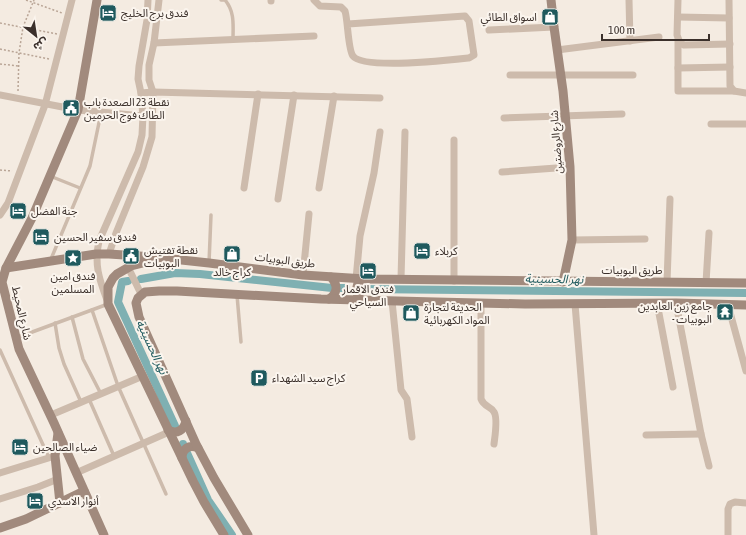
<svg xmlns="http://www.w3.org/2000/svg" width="746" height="535" viewBox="0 0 746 535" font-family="'Asap Condensed','Noto Sans Arabic',sans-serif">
  <rect width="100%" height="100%" fill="#f4ebe1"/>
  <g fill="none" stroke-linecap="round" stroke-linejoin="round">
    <g stroke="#7fb0b2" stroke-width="8">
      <polyline points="141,279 175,273 200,274 332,288"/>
      <polyline points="128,281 122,282 118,302 175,426"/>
      <polyline points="340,288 346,288"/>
      <polyline points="361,289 746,293"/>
      <polyline points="183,444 183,445"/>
      <polyline points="187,453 208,500 232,535"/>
    </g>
    <g stroke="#b9a596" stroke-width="1.5" stroke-dasharray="2 2" stroke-linecap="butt">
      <polyline points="26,0 62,13"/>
      <polyline points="0,23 57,34"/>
      <polyline points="0,49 49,59"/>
      <polyline points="0,64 19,66"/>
      <polyline points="18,91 19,53 23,27 34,0"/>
      <polyline points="0,170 12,171"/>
    </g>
    <g stroke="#cdbbac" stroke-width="3.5">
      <path d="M221,0H225C235,12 233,25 233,39"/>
      <polyline points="50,176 80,188"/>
      <polyline points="51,259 90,166 101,113"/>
      <polyline points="209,263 211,215"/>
      <polyline points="237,295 241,342"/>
      <polyline points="92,310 118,386 166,494"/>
      <polyline points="72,317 83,359 101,394"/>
      <polyline points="55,323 59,348 64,364 81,402"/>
      <polyline points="16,338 108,304"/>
      <polyline points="0,350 49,458"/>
      <polyline points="89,399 114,456"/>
    </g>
    <g stroke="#cdbbac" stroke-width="7">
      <polyline points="271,0 271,1"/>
      <path d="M314,0L320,6L341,7L345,11C348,21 348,50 353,56C363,70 451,60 469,58L474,55L469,21L465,16L348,24"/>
      <polyline points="629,0 630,41"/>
      <polyline points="678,0 677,35 680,43 684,45 730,44"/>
      <polyline points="729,0 730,86 734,91 746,93"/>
      <polyline points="678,17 729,18"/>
      <polyline points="489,30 554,27"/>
      <polyline points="678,40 678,91 734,91"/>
      <polyline points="154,43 314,36"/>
      <polyline points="557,50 659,37"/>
      <polyline points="678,68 730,67"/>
      <polyline points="510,75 633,75"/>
      <polyline points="141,93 153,92 380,98"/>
      <polyline points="0,95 78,110 143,116"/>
      <polyline points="504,118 622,114"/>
      <polyline points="711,124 746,124"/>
      <polyline points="502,172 570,167"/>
      <polyline points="244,188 258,94"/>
      <polyline points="319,188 334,96"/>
      <polyline points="278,199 294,95"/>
      <polyline points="0,215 8,203 45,105 72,0"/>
      <polyline points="572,240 645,239"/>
      <polyline points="109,254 116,233 143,167 152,137 153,92 149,80 149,65 154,43 159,0"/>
      <polyline points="128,267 141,294"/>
      <polyline points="303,275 309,214"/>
      <polyline points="356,279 360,236 374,173 380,132"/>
      <polyline points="401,279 405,132"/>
      <polyline points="454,281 454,140"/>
      <polyline points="667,282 670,199"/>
      <polyline points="706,283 709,233"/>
      <path d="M107,300C99,279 94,264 99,241L138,152L142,135L143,116L141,93L138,79L139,66L147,20L148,0"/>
      <polyline points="392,301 401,390 407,399 412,437"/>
      <path d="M481,303V399C484,407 491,406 494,412C498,418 495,436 494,444"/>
      <polyline points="657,303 673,387"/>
      <polyline points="676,303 701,434 709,466"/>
      <polyline points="575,304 594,535"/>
      <polyline points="728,305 746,371"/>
      <polyline points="51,415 143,376"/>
      <polyline points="646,435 701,434"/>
      <polyline points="0,473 55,456"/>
      <polyline points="76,473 169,432"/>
      <polyline points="0,499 38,487 58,479"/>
      <polyline points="728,535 728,509 730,504 735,502 746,503"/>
    </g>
    <g stroke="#a18a7d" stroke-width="9">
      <polyline points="97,0 78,110 32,218 6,268 2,282 19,349 54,423 104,535"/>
      <polyline points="551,0 554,27 563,91 570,167 572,240 563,282"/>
      <polyline points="6,268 96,254 109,254 154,257"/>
      <path d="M329,299C338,293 338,285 331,277"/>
      <polyline points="362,300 359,298 356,291 358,283 365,279"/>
      <path d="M168,430C177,435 184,430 186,421"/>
      <polyline points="58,433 55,456 60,503"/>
      <path d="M182,458C182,449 189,444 198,448"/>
      <polyline points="0,528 26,519 84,491"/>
      <polyline points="224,535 204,502 193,481 108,304 108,287 113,278 117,274 131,266 163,258 209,263 303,275 365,279 746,283"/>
      <polyline points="248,535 214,478 196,444 139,317 136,303 138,298 145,292 159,291 177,291 321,299 436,302 525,304 676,303 746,305"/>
    </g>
  </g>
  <defs>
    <symbol id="hotel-square" viewBox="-11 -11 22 22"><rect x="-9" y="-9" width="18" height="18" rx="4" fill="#1f5a5e" stroke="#fbf5ee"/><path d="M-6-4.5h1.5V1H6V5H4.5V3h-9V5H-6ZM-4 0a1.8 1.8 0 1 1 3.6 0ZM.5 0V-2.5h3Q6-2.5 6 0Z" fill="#fff"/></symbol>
    <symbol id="shop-square" viewBox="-11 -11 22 22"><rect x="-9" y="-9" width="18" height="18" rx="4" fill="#1f5a5e" stroke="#fbf5ee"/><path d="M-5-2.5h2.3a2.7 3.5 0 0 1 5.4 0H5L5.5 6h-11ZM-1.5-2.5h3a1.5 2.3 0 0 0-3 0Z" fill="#fff"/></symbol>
    <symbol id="civic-square" viewBox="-11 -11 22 22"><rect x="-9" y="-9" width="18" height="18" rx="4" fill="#1f5a5e" stroke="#fbf5ee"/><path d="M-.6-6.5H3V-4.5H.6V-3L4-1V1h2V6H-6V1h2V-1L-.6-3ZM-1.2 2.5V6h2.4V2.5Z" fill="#fff"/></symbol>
    <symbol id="sight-square" viewBox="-11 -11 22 22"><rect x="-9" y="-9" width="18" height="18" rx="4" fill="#1f5a5e" stroke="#fbf5ee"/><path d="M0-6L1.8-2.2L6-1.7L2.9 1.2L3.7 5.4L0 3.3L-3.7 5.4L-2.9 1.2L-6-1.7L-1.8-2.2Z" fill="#fff"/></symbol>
    <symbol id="temple-square" viewBox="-11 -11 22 22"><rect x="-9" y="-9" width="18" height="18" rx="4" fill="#1f5a5e" stroke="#fbf5ee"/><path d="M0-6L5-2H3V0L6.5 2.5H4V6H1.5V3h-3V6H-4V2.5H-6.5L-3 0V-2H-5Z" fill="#fff"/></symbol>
    <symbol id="parking-square" viewBox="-11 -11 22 22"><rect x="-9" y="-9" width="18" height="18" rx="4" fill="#1f5a5e" stroke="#fbf5ee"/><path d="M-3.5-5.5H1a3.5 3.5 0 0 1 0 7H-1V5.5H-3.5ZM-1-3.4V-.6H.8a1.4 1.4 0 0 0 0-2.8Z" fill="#fff"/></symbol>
  </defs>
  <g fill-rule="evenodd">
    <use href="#hotel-square" x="98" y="3" width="20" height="20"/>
    <use href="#shop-square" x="540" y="7" width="20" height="20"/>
    <use href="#civic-square" x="61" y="98" width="20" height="20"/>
    <use href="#hotel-square" x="8" y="201" width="20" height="20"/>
    <use href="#hotel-square" x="31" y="227" width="20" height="20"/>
    <use href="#hotel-square" x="412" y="241" width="20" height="20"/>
    <use href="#shop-square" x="222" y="244" width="20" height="20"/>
    <use href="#civic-square" x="121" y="246" width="20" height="20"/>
    <use href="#sight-square" x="63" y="248" width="20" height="20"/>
    <use href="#hotel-square" x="358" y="261" width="20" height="20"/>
    <use href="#temple-square" x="715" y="302" width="20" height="20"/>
    <use href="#shop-square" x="401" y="303" width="20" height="20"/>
    <use href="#parking-square" x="249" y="368" width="20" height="20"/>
    <use href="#hotel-square" x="10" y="437" width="20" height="20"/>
    <use href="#hotel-square" x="25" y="491" width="20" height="20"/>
  </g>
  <g text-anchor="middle" stroke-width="4" stroke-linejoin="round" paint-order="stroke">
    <g font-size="11" fill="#3b302b" stroke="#fbf5ee" text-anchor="start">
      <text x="121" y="17">فندق برج الخليج</text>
      <text x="537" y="21" text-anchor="end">اسواق الطائي</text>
      <text x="84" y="106">نقطة 23 الصعدة باب<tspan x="84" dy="13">الطاك فوج الحرمين</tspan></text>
      <text x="31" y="215">جنة الفضل</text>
      <text x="54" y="241">فندق سفير الحسين</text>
      <text x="144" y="254">نقطة تفتيش<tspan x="144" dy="13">البوبيات</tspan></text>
      <text x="435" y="255">كربلاء</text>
      <text x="232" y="276" text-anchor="middle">كراج خالد</text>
      <text x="73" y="280" text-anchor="middle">فندق امين<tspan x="73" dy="13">المسلمين</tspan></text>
      <text x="368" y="293" text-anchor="middle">فندق الاقمار<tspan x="368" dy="13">السياحي</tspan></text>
      <text x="712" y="310" text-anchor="end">جامع زين العابدين<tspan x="712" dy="13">- البوبيات</tspan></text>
      <text x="424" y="311">الحديثة لتجارة<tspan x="424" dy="13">المواد الكهربائية</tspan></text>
      <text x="272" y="382">كراج سيد الشهداء</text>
      <text x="33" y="451">ضياء الصالحين</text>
      <text x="48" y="505">أنوار الاسدي</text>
    </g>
    <g font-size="11" fill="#3b302b" stroke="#fbf5ee">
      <text transform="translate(556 142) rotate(-94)" y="4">شارع الروضتين</text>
      <text transform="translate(285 260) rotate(7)" y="4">طريق البوبيات</text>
      <text x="632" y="274">طريق البوبيات</text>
      <text transform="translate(22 313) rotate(77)" y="4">شارع المحيط</text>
    </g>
    <g font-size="12" font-style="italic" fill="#1f5a5e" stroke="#fbf5ee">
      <text transform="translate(554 279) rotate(1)" y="4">نهر الحسينية</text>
      <text transform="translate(152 347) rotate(65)" y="4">نهر الحسينية</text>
    </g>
  </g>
  <g transform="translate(36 36) rotate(150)" stroke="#fbf5ee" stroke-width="3" paint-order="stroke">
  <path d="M0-3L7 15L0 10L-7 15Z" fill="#3b302b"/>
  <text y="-6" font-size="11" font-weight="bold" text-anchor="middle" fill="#3b302b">ش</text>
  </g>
  <path d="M602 34v6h107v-6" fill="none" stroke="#3b302b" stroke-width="2"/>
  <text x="608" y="34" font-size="12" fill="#3b302b" stroke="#fbf5ee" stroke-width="3" paint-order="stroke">100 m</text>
</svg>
